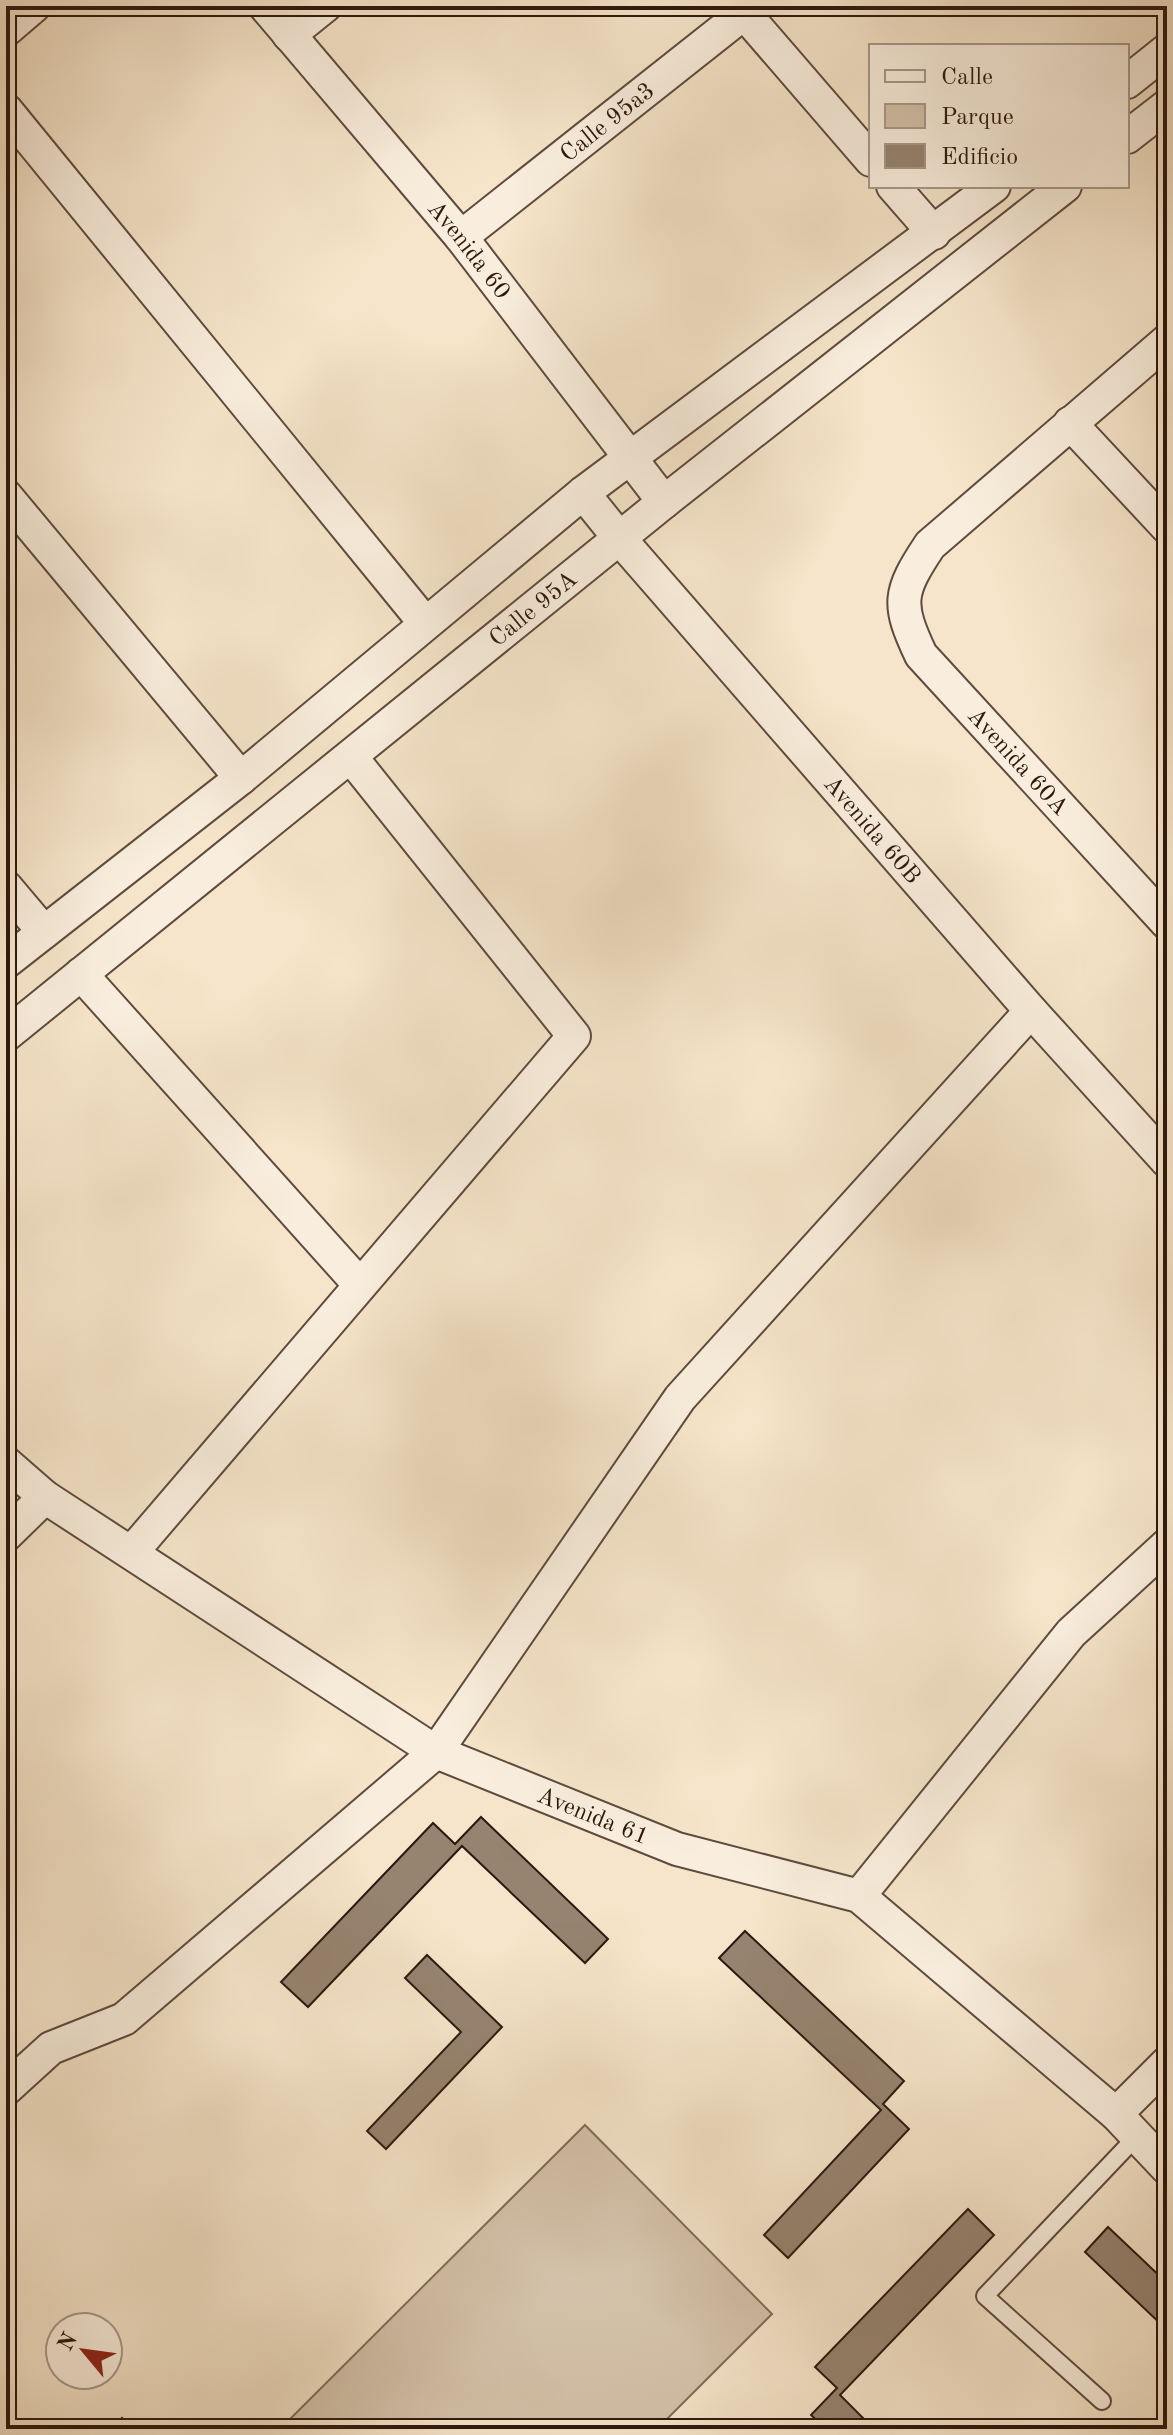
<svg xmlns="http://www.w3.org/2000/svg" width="1173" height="2435" viewBox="0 0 1173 2435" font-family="'Old Standard TT',serif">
  <rect width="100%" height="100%" fill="#f6e5ca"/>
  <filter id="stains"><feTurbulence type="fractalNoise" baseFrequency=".0025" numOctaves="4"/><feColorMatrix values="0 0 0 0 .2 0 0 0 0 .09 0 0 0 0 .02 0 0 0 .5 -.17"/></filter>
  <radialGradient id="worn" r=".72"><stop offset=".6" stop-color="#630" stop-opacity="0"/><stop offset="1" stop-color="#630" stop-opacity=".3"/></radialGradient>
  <polygon fill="#d4c2aa" stroke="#806d5c" stroke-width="2" points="585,2125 772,2314 657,2429 280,2429"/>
  <g fill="#968370" stroke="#2d180f" stroke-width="2">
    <polygon points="481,1817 608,1939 585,1963 462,1846 308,2007 281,1982 433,1823 455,1844"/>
    <polygon points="745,1931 904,2081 883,2104 909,2129 788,2258 764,2235 881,2110 719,1958"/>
    <polygon points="427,1955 502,2027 386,2149 367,2131 461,2032 405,1978"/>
    <polygon points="968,2209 994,2235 840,2395 874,2429 826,2429 811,2415 837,2388 815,2367"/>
    <polygon points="1108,2227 1167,2283 1167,2330 1085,2252"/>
    <polygon points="1167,2412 1167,2429 1151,2429"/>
    <polygon points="122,2418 132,2429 110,2429"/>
  </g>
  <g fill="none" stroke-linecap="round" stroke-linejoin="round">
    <defs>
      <polyline id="lane" points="1102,2401 985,2296 1137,2136"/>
      <g id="street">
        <path id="s1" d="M265,6L461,237L664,502"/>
        <polyline points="738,6 871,160"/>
        <polyline points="6,30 34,6"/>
        <polyline points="289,35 325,6"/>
        <polyline points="1127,82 1167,50"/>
        <polyline points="6,110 425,623"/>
        <polyline points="1127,137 1167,106"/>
        <polyline points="893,186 934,233"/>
        <path id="s2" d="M461,237L753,6"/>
        <path id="s3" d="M1167,341L930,545C898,593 897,604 921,655L1167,923"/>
        <polyline points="1070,423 1167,527"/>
        <path id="s4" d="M583,493L620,539L1031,1011L1167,1161"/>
        <polyline points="6,496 241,778"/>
        <polyline points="6,887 44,932"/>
        <polyline points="6,962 241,778 583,493 994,186"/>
        <polyline points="81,974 360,1285"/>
        <path id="s5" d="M6,1035L664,502L1065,186"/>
        <path id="s6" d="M6,1463L45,1497L436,1752L677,1849L859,1896L1116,2114L1167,2168"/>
        <polyline points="6,1535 45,1497"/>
        <polyline points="132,1552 574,1036 351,757"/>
        <polyline points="859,1896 1071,1633 1167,1545"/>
        <polyline points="6,2089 51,2048 124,2019 436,1752 680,1398 1031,1011"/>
        <polyline points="1116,2114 1167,2063"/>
      </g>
    </defs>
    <use href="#lane" stroke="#5f4b3e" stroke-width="20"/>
    <use href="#street" stroke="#5f4b3e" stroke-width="36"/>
    <use href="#lane" stroke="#f9eedd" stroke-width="16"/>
    <use href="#street" stroke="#f9eedd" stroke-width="32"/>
  </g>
  <g text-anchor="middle" stroke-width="8" stroke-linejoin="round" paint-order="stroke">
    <g font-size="24" fill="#2d180f" stroke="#f9eedd">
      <text dy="8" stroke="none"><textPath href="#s2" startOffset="186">Calle 95a3</textPath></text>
      <text dy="8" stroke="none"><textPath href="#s1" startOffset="318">Avenida 60</textPath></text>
      <text dy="8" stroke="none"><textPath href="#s5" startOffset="678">Calle 95A</textPath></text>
      <text dy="8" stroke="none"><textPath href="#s3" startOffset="576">Avenida 60A</textPath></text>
      <text dy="8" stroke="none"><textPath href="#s4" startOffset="444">Avenida 60B</textPath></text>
      <text dy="8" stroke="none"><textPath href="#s6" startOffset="688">Avenida 61</textPath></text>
    </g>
  </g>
  <rect width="1173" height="2435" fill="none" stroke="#f6e5ca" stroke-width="32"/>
  <rect x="8" y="8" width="1157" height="2419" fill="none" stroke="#2d180f" stroke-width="4"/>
  <rect x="16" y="16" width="1141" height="2403" fill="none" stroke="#2d180f" stroke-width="2"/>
  <rect x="869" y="44" width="260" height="144" fill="#f9eedd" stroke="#a7988b" stroke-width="2"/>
  <rect x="885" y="70" width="40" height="12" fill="#f9eedd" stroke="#a7988b" stroke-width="2"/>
  <text x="941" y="84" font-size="24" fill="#2d180f">Calle</text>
  <rect x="885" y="104" width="40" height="24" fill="#d4c2aa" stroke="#a7988b" stroke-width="2"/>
  <text x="941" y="124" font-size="24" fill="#2d180f">Parque</text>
  <rect x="885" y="144" width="40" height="24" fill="#968370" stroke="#a7988b" stroke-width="2"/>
  <text x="941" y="164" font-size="24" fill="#2d180f">Edificio</text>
  <g transform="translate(84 2351) rotate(299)"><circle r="38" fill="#f9eedd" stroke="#a7988b" stroke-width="2"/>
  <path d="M0-6L14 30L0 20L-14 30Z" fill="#8f2418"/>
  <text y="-12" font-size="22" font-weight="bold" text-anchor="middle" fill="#2d180f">N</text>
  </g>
  <rect width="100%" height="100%" filter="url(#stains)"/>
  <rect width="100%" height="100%" fill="url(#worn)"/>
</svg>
